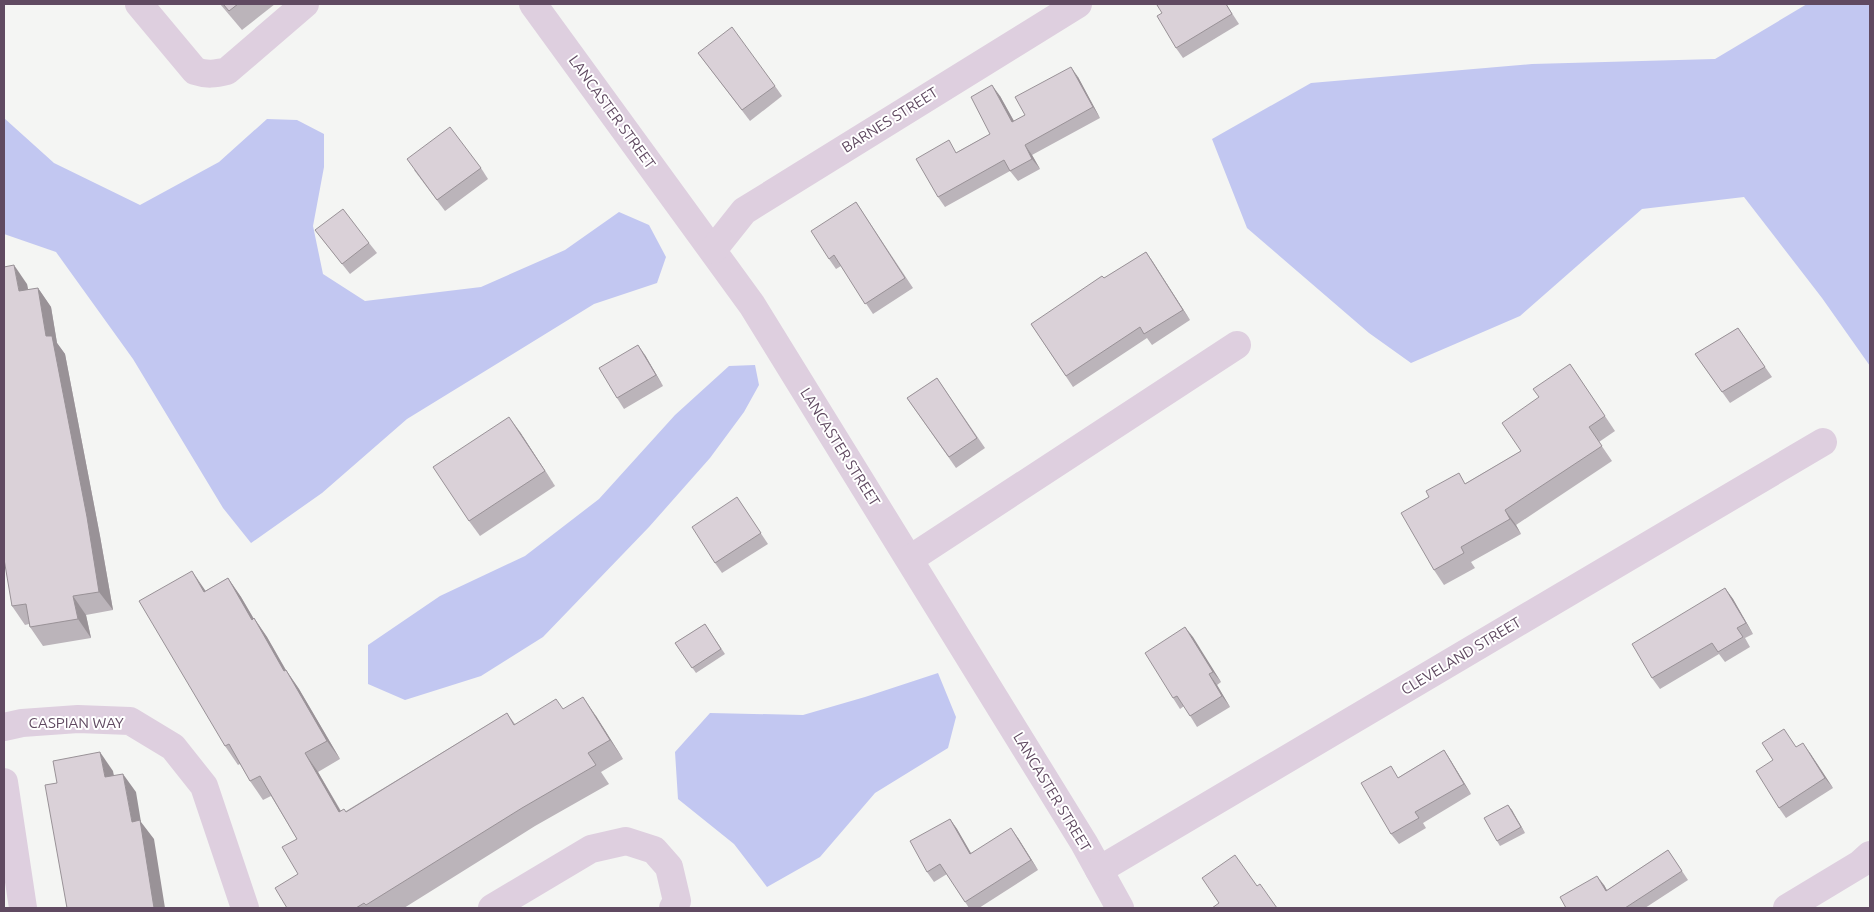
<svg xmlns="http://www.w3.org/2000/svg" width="1874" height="912" viewBox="0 0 1874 912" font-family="Ubuntu,sans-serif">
  <rect width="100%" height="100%" fill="#f4f5f3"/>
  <g fill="#c2c7f1">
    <polygon points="1807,4 1870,4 1870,366 1822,298 1744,197 1642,209 1520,316 1411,363 1369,333 1247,228 1212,139 1311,83 1532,64 1715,59"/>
    <polygon points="4,118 54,163 140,205 219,162 267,119 297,120 324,134 324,167 313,226 323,274 365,301 481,287 565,250 619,212 649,225 666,257 657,283 594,304 407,419 322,493 251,543 223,508 133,359 56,252 4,234"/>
    <polygon points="755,365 759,385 744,412 710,458 649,527 543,637 481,676 405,700 368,684 368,645 440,596 525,556 599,499 675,415 729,366"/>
    <polygon points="938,673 956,717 948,748 875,793 820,857 767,887 734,844 678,799 675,752 710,713 803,715 865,697"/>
  </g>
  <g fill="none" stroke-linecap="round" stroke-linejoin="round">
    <g stroke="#decfdf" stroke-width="28">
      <path d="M139,4L195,71C207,75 215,74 227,71L305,4"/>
      <polyline points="533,4 752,305 1084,843 1120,908"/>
      <polyline points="713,250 744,211 1078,4"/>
      <polyline points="910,559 1237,345"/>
      <polyline points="4,727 22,723 78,719 130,721 173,747 204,786 245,908"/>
      <polyline points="4,782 23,908"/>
      <polyline points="1099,870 1823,442"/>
      <polyline points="492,908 591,849 626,841 654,850 669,867 677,901 673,908"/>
      <polyline points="1787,908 1860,864 1870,855"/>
    </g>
  </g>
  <g fill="#bbb4ba">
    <polygon points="220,4 275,4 242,30"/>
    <polygon points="1226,4 1239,24 1183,58 1176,48"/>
    <polygon points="698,53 775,86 782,96 750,121"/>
    <polygon points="1078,77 1100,118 1032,155 1040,169 1018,181 1010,171 945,207 938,197 957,152 990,134 1000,96 1014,121 1025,115"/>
    <polygon points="481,168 488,179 445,211 414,170"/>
    <polygon points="856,202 913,288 873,314 841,266 836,269 829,259"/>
    <polygon points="315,230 369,243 377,253 350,274"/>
    <polygon points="1146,252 1190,320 1152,345 1147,338 1073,387 1031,324"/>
    <polygon points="27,284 28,290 38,288 51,307 57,343 65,354 100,536 113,610 86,615 91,638 43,646 30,627 29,624 25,625 12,606"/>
    <polygon points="1738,328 1772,377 1730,403 1695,354"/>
    <polygon points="645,355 663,386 624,409 617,398"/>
    <polygon points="1570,364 1615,431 1599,442 1612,461 1516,525 1521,534 1471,562 1475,568 1444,585 1434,570 1466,483 1521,451 1539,397"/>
    <polygon points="937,378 985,448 956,468 907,398"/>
    <polygon points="520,432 555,486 480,536 469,521"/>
    <polygon points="737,497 768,544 722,573 715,563"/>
    <polygon points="228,578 241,597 254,619 254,618 267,637 286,670 299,689 340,759 318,772 341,811 346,811 507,713 515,724 563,709 596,716 623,759 601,772 609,784 535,826 404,908 287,908 298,874 297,839 271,796 263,800 250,781 240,764 238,765 225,746 205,591"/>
    <polygon points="1725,588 1733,599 1753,634 1745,638 1750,647 1725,662 1719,654 1660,689 1652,678"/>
    <polygon points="705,624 725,654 696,673 675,643"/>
    <polygon points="1185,627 1221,682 1217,685 1230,707 1197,727 1184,706 1180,709 1173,698"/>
    <polygon points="1796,747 1810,753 1833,788 1786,818 1779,808"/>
    <polygon points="1444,750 1451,761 1471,794 1423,823 1426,828 1399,844 1391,834 1399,777"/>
    <polygon points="1508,805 1525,833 1500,846 1497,841"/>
    <polygon points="950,819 957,829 971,853 1018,838 1038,870 979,908 969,908 947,874 934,882 927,872"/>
    <polygon points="1668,850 1688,880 1645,908 1566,908 1604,885 1607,890"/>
  </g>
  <g fill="#999297">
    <polygon points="1071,67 1078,77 1100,118 1093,107"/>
    <polygon points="992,85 1000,96 1020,132 1012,122"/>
    <polygon points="1025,145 1032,155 1040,169 1032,159"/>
    <polygon points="1146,252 1153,262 1190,320 1183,310"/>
    <polygon points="14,265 27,284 32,310 19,291"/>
    <polygon points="38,288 51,307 57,343 65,354 100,536 113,610 99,592 46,336"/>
    <polygon points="638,345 645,355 663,386 656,375"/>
    <polygon points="509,417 520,432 555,486"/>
    <polygon points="1505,510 1516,525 1521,534 1510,519"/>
    <polygon points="192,571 205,590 217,610 204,592"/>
    <polygon points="228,578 241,597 265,638 252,620"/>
    <polygon points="1725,588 1733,599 1753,634 1746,623"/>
    <polygon points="73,596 86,615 91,638 78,619"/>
    <polygon points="254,618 267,637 297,690 284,671"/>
    <polygon points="1185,627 1193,637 1221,682 1213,672"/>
    <polygon points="286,670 299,689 340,759 327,741"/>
    <polygon points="1209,674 1217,685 1230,707 1222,696"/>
    <polygon points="583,697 596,716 623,759 610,740"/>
    <polygon points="1803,743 1810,753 1833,788 1825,778"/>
    <polygon points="1444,750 1451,761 1471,794 1464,784"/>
    <polygon points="100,752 113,771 118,796 105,777"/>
    <polygon points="305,753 318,772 352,831 339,812"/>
    <polygon points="123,774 136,792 141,822 154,839 165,908 154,908 132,822"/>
    <polygon points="1508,805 1512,810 1525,833 1521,827"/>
    <polygon points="950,819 957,829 977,864 970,854"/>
    <polygon points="1011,828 1018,838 1038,870 1031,860"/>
    <polygon points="1597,876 1604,885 1612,900 1606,891"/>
  </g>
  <g fill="#dad1d8" stroke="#999297">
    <polygon points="223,4 238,4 229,11"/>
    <polygon points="1159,4 1226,4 1232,14 1176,48 1157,16 1162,13 1157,5"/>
    <polygon points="732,27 775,86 742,110 698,53"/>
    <polygon points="1071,67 1093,107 1025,145 1032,159 1010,171 1004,160 938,197 916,159 949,140 956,153 990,134 971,97 992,85 1012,122 1025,115 1015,97"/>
    <polygon points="450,127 481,168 437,200 407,159"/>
    <polygon points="856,202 905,278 865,304 834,255 829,259 811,231"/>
    <polygon points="343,209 369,243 342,264 315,230"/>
    <polygon points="1146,252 1183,310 1144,334 1140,327 1066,376 1031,324 1102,276 1104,278"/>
    <polygon points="14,265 19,291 38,288 46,336 52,336 87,517 99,592 73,596 78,619 30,627 26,604 12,606 4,559 4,267"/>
    <polygon points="1738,328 1765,367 1722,392 1695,354"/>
    <polygon points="638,345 656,375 617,398 599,368"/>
    <polygon points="1570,364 1605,416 1589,427 1602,446 1505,510 1510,519 1461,547 1464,553 1434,570 1401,513 1429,497 1426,491 1459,473 1465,484 1521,451 1502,423 1539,397 1533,389"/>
    <polygon points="937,378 977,438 949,457 907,398"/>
    <polygon points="509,417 545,471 469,521 433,467"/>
    <polygon points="737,497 761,533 715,563 692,527"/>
    <polygon points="192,571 204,592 228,578 252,620 254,618 284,671 286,670 327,741 305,753 339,812 344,809 346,812 507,713 514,725 556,699 563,709 583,697 610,740 588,753 596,765 522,808 366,905 364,903 356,908 287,908 275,888 298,874 282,847 297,839 260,776 250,781 229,744 225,746 139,601"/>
    <polygon points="1725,588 1746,623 1737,628 1743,637 1718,652 1712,643 1652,678 1632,644"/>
    <polygon points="705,624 721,649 692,668 675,643"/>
    <polygon points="1185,627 1213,672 1209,674 1222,696 1190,716 1177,696 1173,698 1145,653"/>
    <polygon points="1784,729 1796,747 1803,743 1825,778 1779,808 1756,771 1773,760 1762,743"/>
    <polygon points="1444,750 1464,784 1415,812 1419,818 1391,834 1361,783 1391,766 1398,778"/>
    <polygon points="100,752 105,777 123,774 132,822 140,820 154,908 67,908 45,785 57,783 53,761"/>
    <polygon points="1508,805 1521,827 1497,841 1484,818"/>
    <polygon points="950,819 970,854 1011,828 1031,860 965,902 940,864 927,872 910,841"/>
    <polygon points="1668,850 1682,871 1625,908 1566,908 1560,897 1597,876 1606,891"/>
    <polygon points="1235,855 1257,886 1260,884 1277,908 1212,908 1219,903 1202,878"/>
  </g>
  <g text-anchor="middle" stroke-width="4" stroke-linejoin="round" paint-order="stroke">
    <g font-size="15" fill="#604a61" stroke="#fff">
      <text transform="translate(612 112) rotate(54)" y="5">LANCASTER STREET</text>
      <text transform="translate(890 120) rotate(-32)" y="5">BARNES STREET</text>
      <text transform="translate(840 447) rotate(58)" y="5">LANCASTER STREET</text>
      <text transform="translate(1461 656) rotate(-31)" y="5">CLEVELAND STREET</text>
      <text x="76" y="728">CASPIAN WAY</text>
      <text transform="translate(1052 792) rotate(59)" y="5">LANCASTER STREET</text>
    </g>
  </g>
  <rect width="1874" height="912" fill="none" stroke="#604a61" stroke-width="10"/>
</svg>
